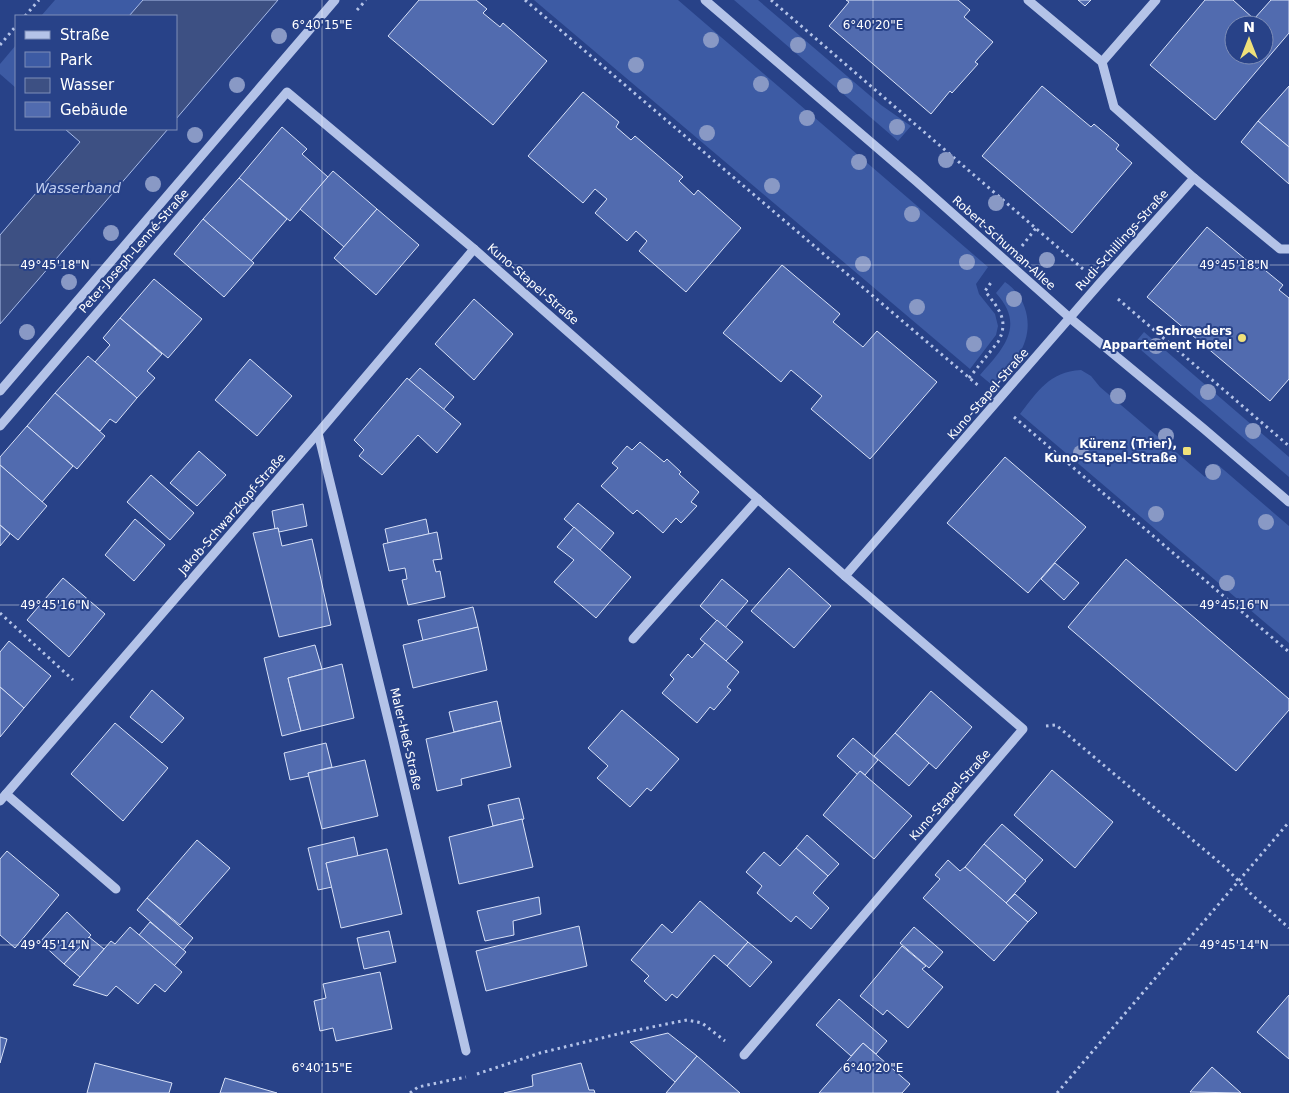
<svg xmlns="http://www.w3.org/2000/svg" width="1289" height="1093" viewBox="0 0 1289 1093" font-family="'DejaVu Sans',sans-serif">
  <rect width="100%" height="100%" fill="#284288"/>
  <g fill="#3d5ba4">
    <polygon points="55,0 143,0 129,16 41,16"/>
    <polygon points="534,0 678,0 988,267 976,284 979,294 995,314 998,326 996,335 970,369"/>
    <polygon points="734,0 758,0 881,105 911,126 898,141"/>
    <polygon points="16,45 16,88 0,74 0,64"/>
    <path d="M1005,282C1029,298 1035,331 1018,355C1011,366 1001,375 992,385L980,375C1003,349 1026,326 996,293Z"/>
    <polygon points="1144,332 1289,457 1289,477 1134,344"/>
    <path d="M1081,370L1091,376L1100,387L1205,477L1217,464L1289,526V643L1020,414C1038,391 1049,372 1081,370Z"/>
  </g>
  <g fill="#3d5083" stroke="#a9bce9">
    <polygon points="143,0 278,0 176,119 176,16 129,16"/>
    <polygon points="65,129 168,129 0,324 0,235 80,142"/>
  </g>
  <g fill="#516baf" stroke="#d8e1f7" fill-rule="evenodd">
    <polygon points="419,0 476,0 487,9 483,13 500,27 503,23 547,61 493,125 388,36"/>
    <polygon points="846,0 958,0 970,10 964,17 993,42 975,62 978,64 952,93 950,91 931,114 829,26 849,2"/>
    <polygon points="1078,0 1091,0 1085,6"/>
    <path d="M1205,0H1233L1254,19L1271,0H1289V33L1215,120L1150,65ZM1234,25H1264V55H1234Z"/>
    <polygon points="1042,86 1091,127 1094,124 1119,145 1116,149 1132,163 1072,233 982,156"/>
    <polygon points="1289,86 1289,147 1258,121"/>
    <polygon points="583,92 619,122 616,127 631,140 635,136 683,177 679,181 694,195 698,190 741,228 686,292 639,251 647,241 636,231 627,241 595,213 607,199 595,189 583,203 528,156"/>
    <polygon points="1258,121 1289,147 1289,184 1241,142"/>
    <polygon points="282,127 307,149 302,154 328,177 290,221 239,178"/>
    <polygon points="333,171 377,209 344,247 300,209"/>
    <polygon points="239,178 287,219 251,261 203,219"/>
    <polygon points="377,209 419,245 376,295 334,258"/>
    <polygon points="203,219 254,263 224,297 174,254"/>
    <polygon points="1207,227 1257,269 1260,266 1283,285 1279,290 1289,298 1289,379 1270,401 1147,297"/>
    <polygon points="782,265 840,314 833,322 863,347 877,331 937,382 870,459 811,409 822,396 791,370 781,382 723,333"/>
    <polygon points="154,279 202,319 168,358 120,318"/>
    <polygon points="474,299 513,334 474,380 435,344"/>
    <polygon points="120,318 162,354 147,371 155,378 137,398 95,362 110,345 103,338"/>
    <polygon points="88,356 137,398 116,423 110,419 100,431 55,393"/>
    <polygon points="250,359 292,396 257,436 215,400"/>
    <polygon points="420,368 454,397 443,410 409,380"/>
    <polygon points="407,378 461,424 437,453 418,435 382,475 359,456 364,450 354,440"/>
    <polygon points="55,393 105,436 77,469 27,426"/>
    <polygon points="27,426 73,466 42,502 0,465 0,457"/>
    <polygon points="640,442 664,462 667,459 681,472 679,474 699,492 691,502 697,506 681,523 676,518 663,533 637,510 633,514 601,486 618,468 612,463 627,446 632,450"/>
    <polygon points="199,451 226,475 197,506 170,483"/>
    <polygon points="1005,457 1086,527 1028,593 947,523"/>
    <polygon points="0,465 47,506 18,540 0,525"/>
    <polygon points="151,475 194,513 170,540 127,502"/>
    <polygon points="578,503 614,533 600,550 564,519"/>
    <polygon points="303,504 307,526 279,532 278,528 275,529 272,511"/>
    <polygon points="135,519 165,545 134,581 105,555"/>
    <polygon points="426,519 429,534 388,543 385,529"/>
    <polygon points="0,525 10,534 0,546"/>
    <polygon points="574,527 631,577 596,618 554,582 574,560 557,547"/>
    <polygon points="278,528 282,546 312,539 331,625 279,637 253,533"/>
    <polygon points="437,532 442,559 433,560 436,572 440,571 445,597 408,605 402,580 407,579 405,568 389,571 383,544"/>
    <polygon points="1126,559 1289,699 1289,710 1236,771 1068,627"/>
    <polygon points="1055,563 1079,583 1064,600 1041,579"/>
    <polygon points="789,568 831,606 794,648 751,611"/>
    <polygon points="63,578 105,614 69,657 27,620"/>
    <polygon points="722,579 748,601 725,628 700,606"/>
    <polygon points="473,607 478,627 423,641 418,620"/>
    <polygon points="717,620 743,642 726,661 700,639"/>
    <polygon points="478,627 487,670 413,688 403,645"/>
    <polygon points="9,641 51,676 24,708 0,687 0,652"/>
    <polygon points="705,643 739,672 727,687 731,690 714,710 710,707 697,723 662,693 674,679 670,675 688,654 692,658"/>
    <polygon points="315,645 322,669 288,678 301,731 282,736 264,658"/>
    <polygon points="342,664 354,718 301,731 288,678"/>
    <polygon points="0,687 24,708 0,737"/>
    <polygon points="152,690 184,718 162,743 130,717"/>
    <polygon points="931,691 972,727 936,769 895,733"/>
    <polygon points="497,701 501,721 454,732 449,712"/>
    <polygon points="622,710 679,759 651,791 647,788 630,807 597,778 608,766 588,748"/>
    <polygon points="501,721 511,767 461,779 462,785 437,791 426,739"/>
    <polygon points="115,723 168,768 123,821 71,774"/>
    <polygon points="895,733 929,763 909,786 874,756"/>
    <polygon points="853,738 878,760 865,775 860,771 858,775 837,756"/>
    <polygon points="326,743 332,767 308,773 309,776 290,780 284,753"/>
    <polygon points="365,760 378,816 322,829 308,773"/>
    <polygon points="1052,770 1113,822 1075,868 1014,815"/>
    <polygon points="860,771 912,816 874,859 823,815"/>
    <polygon points="519,798 524,819 493,826 488,805"/>
    <polygon points="522,819 533,867 459,884 449,837"/>
    <polygon points="1002,824 1043,860 1025,880 984,844"/>
    <polygon points="807,835 839,864 828,876 796,848"/>
    <polygon points="354,837 358,856 326,863 332,887 318,890 308,848"/>
    <polygon points="197,840 230,868 180,925 147,898"/>
    <polygon points="984,844 1026,881 1006,903 965,867"/>
    <polygon points="796,848 828,876 813,893 829,908 811,929 796,916 791,922 757,893 762,886 746,872 764,852 780,866"/>
    <polygon points="387,849 402,914 341,928 326,863"/>
    <polygon points="7,851 59,895 15,948 0,935 0,859"/>
    <polygon points="948,860 960,871 965,867 1028,922 994,961 923,898 940,879 935,875"/>
    <polygon points="1015,894 1037,913 1028,922 1006,903"/>
    <polygon points="539,897 541,914 513,921 514,935 485,941 477,911"/>
    <polygon points="147,898 193,938 183,950 137,910"/>
    <polygon points="700,901 748,942 727,966 714,955 677,998 672,994 666,1001 644,981 649,976 631,960 662,924 672,933"/>
    <polygon points="67,912 91,935 64,964 40,942"/>
    <polygon points="150,922 186,952 174,966 139,935"/>
    <polygon points="579,926 587,966 486,991 476,951"/>
    <polygon points="130,927 182,972 165,992 155,984 138,1004 116,986 107,996 73,985 111,941 115,944"/>
    <polygon points="914,927 943,952 929,968 900,943"/>
    <polygon points="389,931 396,962 364,969 357,938"/>
    <polygon points="89,937 104,949 80,977 64,964"/>
    <polygon points="748,942 772,962 750,987 727,966"/>
    <polygon points="902,946 926,966 922,969 943,987 908,1028 887,1010 883,1015 860,996"/>
    <polygon points="380,972 392,1029 336,1041 333,1028 320,1031 314,1001 326,998 323,984"/>
    <polygon points="1289,995 1289,1059 1257,1032"/>
    <polygon points="839,999 887,1041 876,1054 863,1043 851,1056 816,1025"/>
    <polygon points="668,1033 697,1056 675,1082 630,1042"/>
    <polygon points="0,1037 7,1039 0,1063"/>
    <polygon points="863,1043 910,1084 902,1093 819,1093"/>
    <polygon points="697,1056 740,1093 666,1093"/>
    <polygon points="95,1063 172,1083 169,1093 87,1093"/>
    <polygon points="581,1063 589,1090 594,1090 595,1093 504,1093 533,1086 532,1075"/>
    <polygon points="1212,1067 1241,1093 1190,1092"/>
    <polygon points="225,1078 277,1093 220,1093"/>
  </g>
  <g fill="none" stroke-linecap="round" stroke-linejoin="round">
    <g stroke="#b4c3e8" stroke-width="3" stroke-dasharray="2.5 4" stroke-linecap="butt">
      <polyline points="525,0 980,387"/>
      <polyline points="771,0 1083,269"/>
      <polyline points="357,10 366,0"/>
      <polyline points="25,16 39,0"/>
      <polyline points="0,45 16,26"/>
      <polyline points="1022,246 1036,228"/>
      <polyline points="1118,299 1289,446"/>
      <path d="M969,378L998,342C1010,320 998,308 985,291L992,281"/>
      <polyline points="1014,417 1289,652"/>
      <polyline points="0,613 73,680"/>
      <polyline points="1046,726 1056,725 1226,868 1252,895 1289,928"/>
      <polyline points="477,1074 540,1053 622,1033 687,1020 702,1023 725,1041"/>
      <polyline points="410,1093 418,1087 466,1077"/>
      <polyline points="1057,1093 1289,822"/>
    </g>
    <g stroke="#b4c3e8" stroke-width="9">
      <polyline points="705,0 916,181 1070,318 1204,429 1289,502"/>
      <polyline points="1102,62 1156,0"/>
      <polyline points="1194,178 1280,249 1289,249"/>
      <polyline points="0,391 335,0"/>
      <polyline points="0,426 287,92 474,249 845,576 1023,729 744,1055"/>
      <polyline points="318,433 393,740 466,1051"/>
      <polyline points="845,576 1100,283 1194,178 1114,107 1102,62 1028,0"/>
      <polyline points="633,639 758,499"/>
      <polyline points="6,794 116,889"/>
      <polyline points="0,801 318,433 474,249"/>
    </g>
  </g>
  <g fill="#8999c5">
    <circle cx="279" cy="36" r="8"/>
    <circle cx="711" cy="40" r="8"/>
    <circle cx="798" cy="45" r="8"/>
    <circle cx="636" cy="65" r="8"/>
    <circle cx="761" cy="84" r="8"/>
    <circle cx="237" cy="85" r="8"/>
    <circle cx="845" cy="86" r="8"/>
    <circle cx="807" cy="118" r="8"/>
    <circle cx="897" cy="127" r="8"/>
    <circle cx="707" cy="133" r="8"/>
    <circle cx="195" cy="135" r="8"/>
    <circle cx="946" cy="160" r="8"/>
    <circle cx="859" cy="162" r="8"/>
    <circle cx="153" cy="184" r="8"/>
    <circle cx="772" cy="186" r="8"/>
    <circle cx="996" cy="203" r="8"/>
    <circle cx="912" cy="214" r="8"/>
    <circle cx="111" cy="233" r="8"/>
    <circle cx="1047" cy="260" r="8"/>
    <circle cx="967" cy="262" r="8"/>
    <circle cx="863" cy="264" r="8"/>
    <circle cx="69" cy="282" r="8"/>
    <circle cx="1014" cy="299" r="8"/>
    <circle cx="917" cy="307" r="8"/>
    <circle cx="27" cy="332" r="8"/>
    <circle cx="974" cy="344" r="8"/>
    <circle cx="1156" cy="346" r="8"/>
    <circle cx="1208" cy="392" r="8"/>
    <circle cx="1118" cy="396" r="8"/>
    <circle cx="1253" cy="431" r="8"/>
    <circle cx="1166" cy="436" r="8"/>
    <circle cx="1081" cy="453" r="8"/>
    <circle cx="1213" cy="472" r="8"/>
    <circle cx="1156" cy="514" r="8"/>
    <circle cx="1266" cy="522" r="8"/>
    <circle cx="1227" cy="583" r="8"/>
  </g>
  <path fill="none" stroke="#fff" stroke-width="1" stroke-opacity="0.45" d="M322,0V1093M873,0V1093M0,265H1289M0,605H1289M0,945H1289"/>
  <g fill="#f0e17a" stroke="#284288" stroke-width="2">
    <circle cx="1242" cy="338" r="5"/>
    <rect x="1182" y="446" width="10" height="10" rx="2.5"/>
  </g>
  <g text-anchor="middle" stroke-width="4" stroke-linejoin="round" paint-order="stroke">
    <g font-size="12" fill="#fff" stroke="#284288">
      <text transform="translate(1122 240) rotate(-48)" y="4">Rudi-Schillings-Straße</text>
      <text transform="translate(1004 243) rotate(42)" y="4">Robert-Schuman-Allee</text>
      <text transform="translate(134 251) rotate(-49)" y="4">Peter-Joseph-Lenné-Straße</text>
      <text transform="translate(533 284) rotate(41)" y="4">Kuno-Stapel-Straße</text>
      <text transform="translate(988 394) rotate(-49)" y="4">Kuno-Stapel-Straße</text>
      <text transform="translate(232 514) rotate(-49)" y="4">Jakob-Schwarzkopf-Straße</text>
      <text transform="translate(406 739) rotate(77)" y="4">Maler-Heß-Straße</text>
      <text transform="translate(950 795) rotate(-49)" y="4">Kuno-Stapel-Straße</text>
    </g>
    <g font-size="12" font-weight="bold" fill="#fff" stroke="#284288" text-anchor="end">
      <text x="1232" y="335">Schroeders<tspan x="1232" dy="14">Appartement Hotel</tspan></text>
      <text x="1177" y="448">Kürenz (Trier),<tspan x="1177" dy="14">Kuno-Stapel-Straße</tspan></text>
    </g>
    <g font-size="14" font-style="italic" fill="#c0cef0" stroke="#284288">
      <text x="78" y="193">Wasserband</text>
    </g>
  </g>
  <g font-size="12" text-anchor="middle" fill="#fff" stroke="#284288" stroke-width="4" stroke-linejoin="round" paint-order="stroke">
    <text x="322" y="29">6°40'15"E</text>
    <text x="873" y="29">6°40'20"E</text>
    <text x="55" y="269">49°45'18"N</text>
    <text x="1234" y="269">49°45'18"N</text>
    <text x="55" y="609">49°45'16"N</text>
    <text x="1234" y="609">49°45'16"N</text>
    <text x="55" y="949">49°45'14"N</text>
    <text x="1234" y="949">49°45'14"N</text>
    <text x="322" y="1072">6°40'15"E</text>
    <text x="873" y="1072">6°40'20"E</text>
  </g>
  <rect x="15" y="15" width="162" height="115" fill="#284288" stroke="#7e8eb8"/>
  <rect x="25" y="31" width="25" height="8" fill="#b4c3e8" stroke="#7e8eb8"/>
  <text x="60" y="40" font-size="15" fill="#ffffff">Straße</text>
  <rect x="25" y="52" width="25" height="15" fill="#3d5ba4" stroke="#7e8eb8"/>
  <text x="60" y="65" font-size="15" fill="#ffffff">Park</text>
  <rect x="25" y="78" width="25" height="15" fill="#3d5083" stroke="#7e8eb8"/>
  <text x="60" y="90" font-size="15" fill="#ffffff">Wasser</text>
  <rect x="25" y="102" width="25" height="15" fill="#516baf" stroke="#7e8eb8"/>
  <text x="60" y="115" font-size="15" fill="#ffffff">Gebäude</text>
  <g transform="translate(1249 40)"><circle r="24" fill="#284288" stroke="#7e8eb8"/>
  <path d="M0-4L9 19L0 12L-9 19Z" fill="#f0e17a"/>
  <text y="-8" font-size="14" font-weight="bold" text-anchor="middle" fill="#ffffff">N</text>
  </g>
</svg>
